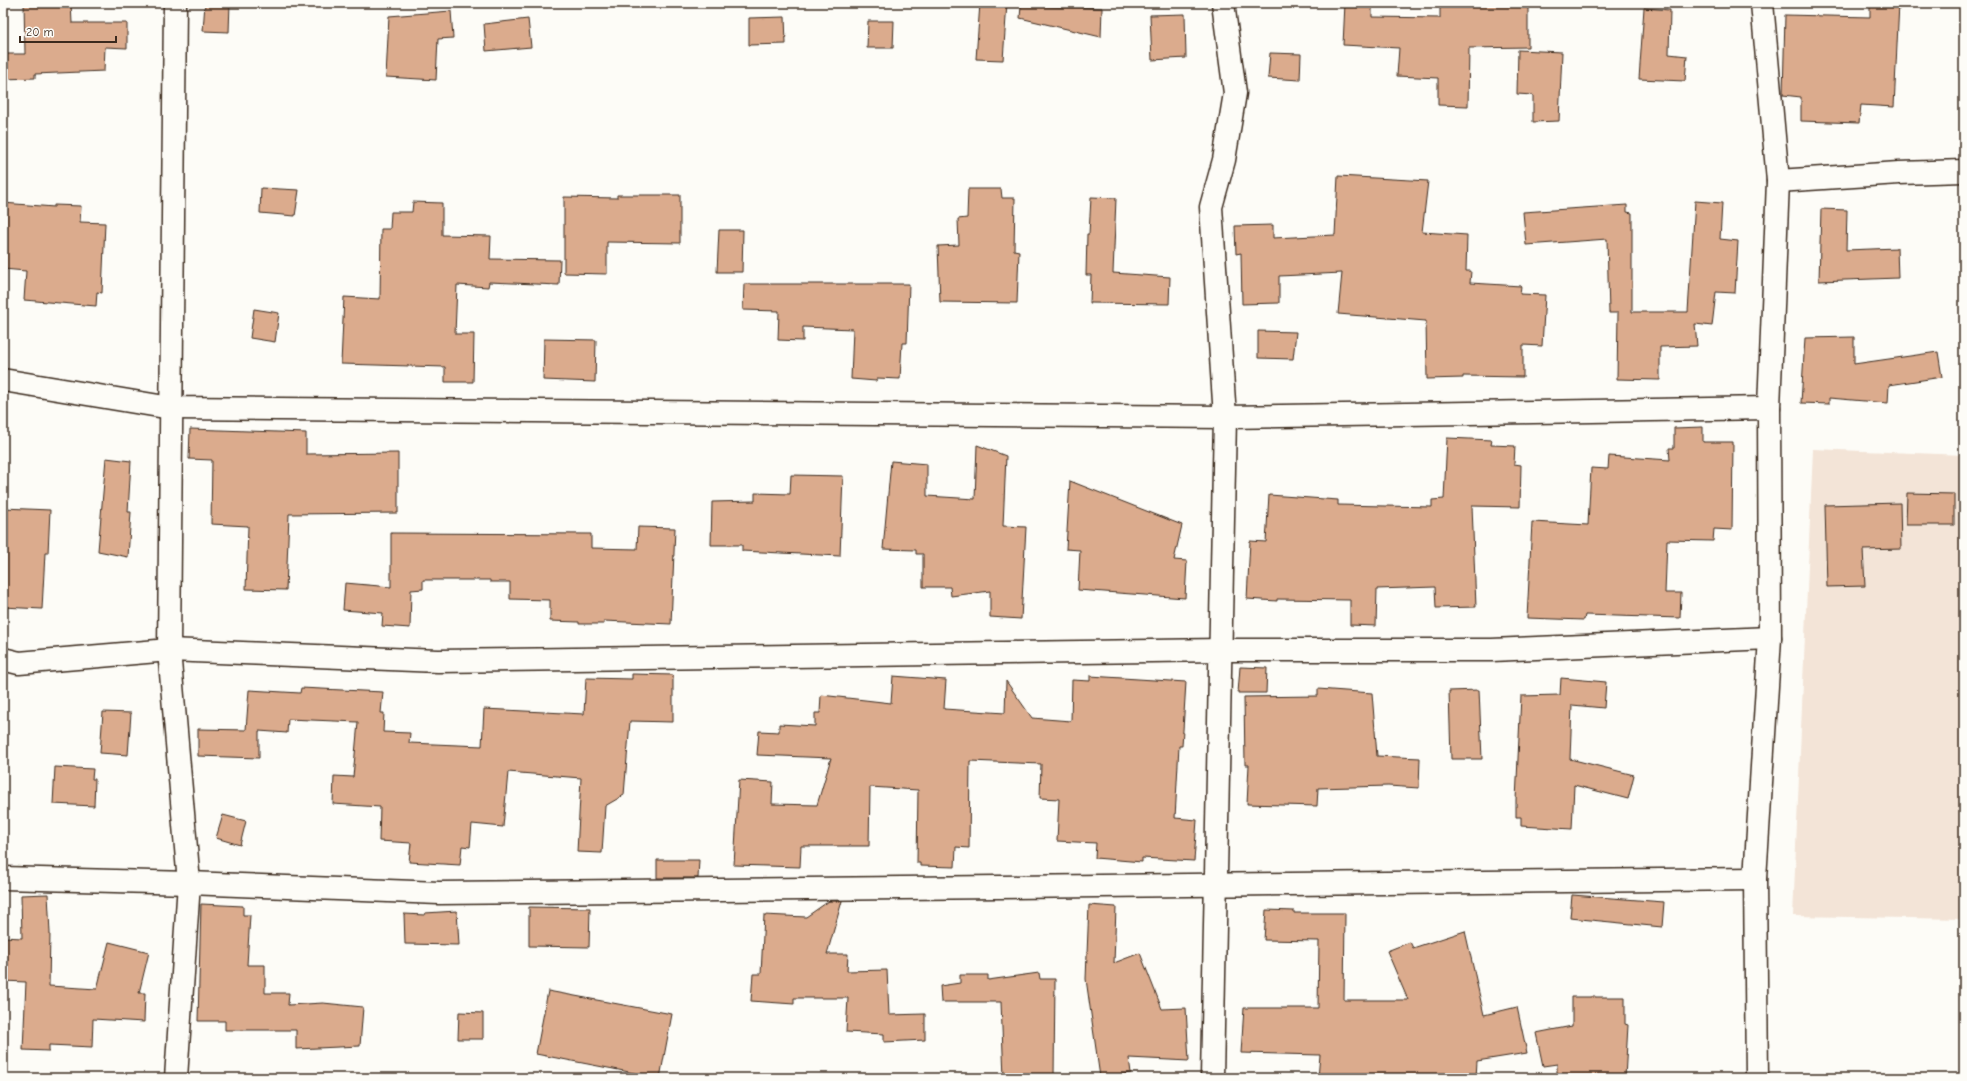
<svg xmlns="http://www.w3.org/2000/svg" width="1967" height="1081" viewBox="0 0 1967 1081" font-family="'Comic Neue',sans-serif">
  <rect width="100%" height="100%" fill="#fdfcf7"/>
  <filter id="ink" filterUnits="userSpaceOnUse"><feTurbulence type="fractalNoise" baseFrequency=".025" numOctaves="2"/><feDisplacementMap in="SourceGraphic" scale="8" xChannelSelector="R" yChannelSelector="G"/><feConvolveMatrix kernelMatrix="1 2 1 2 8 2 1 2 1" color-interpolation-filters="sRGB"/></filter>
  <g filter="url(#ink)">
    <polygon fill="#f3e4d7" points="1813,449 1964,455 1964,919 1793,916"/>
    <g fill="#dbab8d" stroke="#3b2a1e">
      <polygon points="24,3 71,3 72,23 127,23 127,48 105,47 104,71 35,74 35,78 3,79 3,54 25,54"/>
      <polygon points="205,3 230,3 229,32 203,31"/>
      <polygon points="980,3 1007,3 1003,60 976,59"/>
      <polygon points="1345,3 1372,4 1372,17 1440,18 1440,3 1528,3 1528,47 1469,48 1468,106 1438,105 1438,78 1397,76 1399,48 1343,45"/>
      <polygon points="1870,3 1899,3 1894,107 1861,105 1859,123 1801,121 1801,97 1783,95 1785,15 1870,17"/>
      <polygon points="1021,6 1102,8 1101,37 1020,18"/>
      <polygon points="1644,8 1670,10 1669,54 1687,56 1685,81 1639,79"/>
      <polygon points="451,11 453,38 438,39 436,80 386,77 389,16"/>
      <polygon points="1185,14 1186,58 1152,60 1150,15"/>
      <polygon points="785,17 786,44 749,45 749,18"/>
      <polygon points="528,19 531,47 486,51 484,24"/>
      <polygon points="868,21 894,21 893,48 867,48"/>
      <polygon points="1518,50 1562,52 1559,121 1533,122 1533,95 1517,94"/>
      <polygon points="1270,53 1301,54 1300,80 1268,78"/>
      <polygon points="1338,176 1428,181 1422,232 1467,235 1466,271 1471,271 1470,283 1521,286 1520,294 1545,295 1542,346 1523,345 1523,377 1463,376 1463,378 1427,379 1426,321 1338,314 1342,273 1279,276 1279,303 1242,304 1241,253 1236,254 1235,226 1273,225 1273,238 1335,235"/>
      <polygon points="261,188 299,190 295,216 260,213"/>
      <polygon points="968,189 1001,189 1002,198 1015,198 1014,250 1019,251 1017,303 940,302 938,246 959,245 958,219 967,218"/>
      <polygon points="617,195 680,195 680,243 607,242 607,274 564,273 564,197 617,198"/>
      <polygon points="1091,197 1116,198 1113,273 1170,277 1169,304 1090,303 1091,275 1086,275 1087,234 1089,234"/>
      <polygon points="1695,201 1722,203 1720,239 1738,241 1735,293 1716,292 1712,326 1695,324 1697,346 1660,347 1660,380 1617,379 1618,313 1609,313 1607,239 1526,245 1523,212 1627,205 1627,212 1632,213 1632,312 1688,312"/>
      <polygon points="413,202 442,203 442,235 491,236 490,259 560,260 559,285 489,282 488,287 457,285 455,334 474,334 473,382 445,382 445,367 341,364 344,297 380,299 381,229 390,229 391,212 412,212"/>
      <polygon points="3,203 54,207 54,205 81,206 80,222 105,223 102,293 97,292 96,306 24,300 26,271 3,269"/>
      <polygon points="1821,209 1847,210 1846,250 1897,248 1898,278 1819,281"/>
      <polygon points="719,230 743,230 742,272 717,272"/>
      <polygon points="744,284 909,284 907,343 902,343 900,379 877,378 876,381 851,379 853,329 803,327 803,341 778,340 779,311 743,310"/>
      <polygon points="254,309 279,313 275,342 250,338"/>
      <polygon points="1258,331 1296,332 1293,359 1258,358"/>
      <polygon points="1854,337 1854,364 1938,352 1942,377 1889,385 1888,403 1829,398 1829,404 1801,403 1805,338"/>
      <polygon points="544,339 596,340 595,382 543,380"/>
      <polygon points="1703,427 1703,442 1733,442 1732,530 1714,529 1713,541 1667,540 1665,593 1681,593 1680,618 1585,615 1584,620 1527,618 1532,522 1588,525 1591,468 1608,469 1609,456 1670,460 1669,448 1674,448 1674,428"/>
      <polygon points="190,429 306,433 306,454 398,453 398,513 289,514 286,590 246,589 248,526 211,524 212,460 189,459"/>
      <polygon points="1447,438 1492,440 1491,445 1515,446 1514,464 1521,465 1520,507 1472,506 1476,607 1436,608 1435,587 1377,589 1376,626 1350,625 1350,600 1277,599 1277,601 1247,599 1250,541 1266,542 1269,495 1338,500 1338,505 1432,507 1432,500 1444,499"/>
      <polygon points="977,445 1006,456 1003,526 1026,527 1021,619 990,617 990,591 951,596 950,587 923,587 923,554 916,554 916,550 883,549 891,461 927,464 927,496 975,499"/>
      <polygon points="106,458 131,461 128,512 131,512 128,557 98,551"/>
      <polygon points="791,475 843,476 840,556 742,551 742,545 711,545 712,502 755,501 755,493 790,494"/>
      <polygon points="1070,481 1182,525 1174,560 1187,561 1185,598 1078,590 1080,550 1066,549"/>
      <polygon points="1907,493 1954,494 1954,525 1906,525"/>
      <polygon points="1900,503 1901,549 1863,550 1865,586 1827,587 1825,505"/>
      <polygon points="3,508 50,510 48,553 45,553 42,609 3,607"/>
      <polygon points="638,527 675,528 671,624 604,621 604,624 579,624 579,622 550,621 550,600 510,599 510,582 490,582 490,580 423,580 423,589 411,590 410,628 382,626 383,613 343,610 345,583 391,587 391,533 591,534 591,548 637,549"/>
      <polygon points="1240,667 1267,668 1266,693 1238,693"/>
      <polygon points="632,674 673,675 673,722 630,721 624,795 605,806 602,853 577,852 581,778 508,772 503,827 472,824 470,847 462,846 460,865 409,862 411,843 379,841 380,807 333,804 334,776 353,777 358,722 288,719 287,733 259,731 259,758 198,756 198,729 246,730 249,690 300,693 301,688 383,692 381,713 384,713 383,732 410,733 409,743 482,746 484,709 584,714 586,678 632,679"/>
      <polygon points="893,676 946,680 944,709 1005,713 1006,681 1032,718 1071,721 1072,680 1090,681 1090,676 1186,682 1182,746 1179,746 1175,818 1197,820 1194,861 1142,858 1142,862 1095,858 1096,843 1057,841 1059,799 1040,798 1041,764 970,761 969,848 956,847 955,867 920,866 920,863 917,863 918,790 870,787 869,846 801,846 800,867 734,865 739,780 773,782 772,804 817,805 831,758 757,755 759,731 779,732 779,724 815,726 815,713 820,713 821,695 891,703"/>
      <polygon points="1561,678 1606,682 1604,708 1572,705 1570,759 1634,775 1628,799 1574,785 1572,829 1521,826 1521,817 1516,817 1516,800 1521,696 1560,695"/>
      <polygon points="1318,689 1372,693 1377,756 1420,758 1419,788 1388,786 1318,788 1317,806 1247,804 1249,765 1245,765 1244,697 1318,696"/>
      <polygon points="1479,690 1482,759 1451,759 1449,691"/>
      <polygon points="103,712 131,713 128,755 100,753"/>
      <polygon points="55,767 93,769 92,779 95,779 94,806 53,804"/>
      <polygon points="223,815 246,821 240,845 216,838"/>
      <polygon points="657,860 699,860 698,878 657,878"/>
      <polygon points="48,894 50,933 49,986 97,989 109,942 149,952 139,993 145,993 144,1022 93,1019 92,1047 49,1045 49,1051 23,1050 26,982 3,981 3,937 22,938 21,895"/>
      <polygon points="1572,895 1664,902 1662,927 1570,918"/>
      <polygon points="829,901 842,901 827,954 848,954 847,971 887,970 889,1015 925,1014 925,1040 884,1042 884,1034 846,1032 848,998 794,998 794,1004 751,1001 753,974 761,974 764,915 806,917"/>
      <polygon points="201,904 243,906 243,915 250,915 247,965 265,965 265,993 289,993 288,1005 323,1003 363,1007 360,1046 296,1049 296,1030 225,1030 225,1021 198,1021"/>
      <polygon points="1089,905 1116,907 1114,963 1140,953 1162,1009 1186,1008 1189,1061 1129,1058 1131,1073 1100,1077 1086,979"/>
      <polygon points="529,907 590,908 589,947 529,946"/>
      <polygon points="1266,910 1294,911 1294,913 1345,913 1344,1000 1408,1000 1387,951 1410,942 1413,948 1465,931 1484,1015 1517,1007 1527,1053 1477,1061 1476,1078 1318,1078 1320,1055 1241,1053 1244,1008 1318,1008 1319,941 1264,940"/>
      <polygon points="457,911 459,945 405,944 404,914 425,915 425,913"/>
      <polygon points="1039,973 1040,979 1055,979 1054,1078 1004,1078 1001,1002 941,1002 940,986 960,983 960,975 988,975 988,980"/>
      <polygon points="548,991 672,1014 660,1078 536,1054"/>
      <polygon points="1572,997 1625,997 1625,1024 1628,1025 1625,1078 1557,1078 1557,1064 1543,1066 1536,1033 1572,1026"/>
      <polygon points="459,1012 483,1013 483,1039 458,1039"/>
    </g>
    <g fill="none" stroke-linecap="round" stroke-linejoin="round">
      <defs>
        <g id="minor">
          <polyline points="175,3 169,650 189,883 176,1078"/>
          <polyline points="1778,181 1899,173 1964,171"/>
          <polyline points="3,380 171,408 1225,417 1769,408"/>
          <polyline points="3,659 19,663 169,650 438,661 1221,650 1492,650 1770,638"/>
          <polyline points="3,878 189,883 439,893 1755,879"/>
          <polyline points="1212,1078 1225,417 1211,207 1224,160 1235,93 1223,3"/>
          <polyline points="1757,1078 1755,879 1770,638 1769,408 1778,181 1762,3"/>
        </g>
      </defs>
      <use href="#minor" stroke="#3b2a1e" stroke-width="25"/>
      <use href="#minor" stroke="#fdfcf7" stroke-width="22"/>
    </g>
  </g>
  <rect width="1967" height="1081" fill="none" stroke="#fdfcf7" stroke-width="16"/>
  <rect x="8" y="8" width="1951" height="1065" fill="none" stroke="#3b2a1e" stroke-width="1.5" filter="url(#ink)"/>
  <path d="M20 36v6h96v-6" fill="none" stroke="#3b2a1e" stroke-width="2"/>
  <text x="26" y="36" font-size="12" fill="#3b2a1e" stroke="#fdfcf7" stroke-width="3" paint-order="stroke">20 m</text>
</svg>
